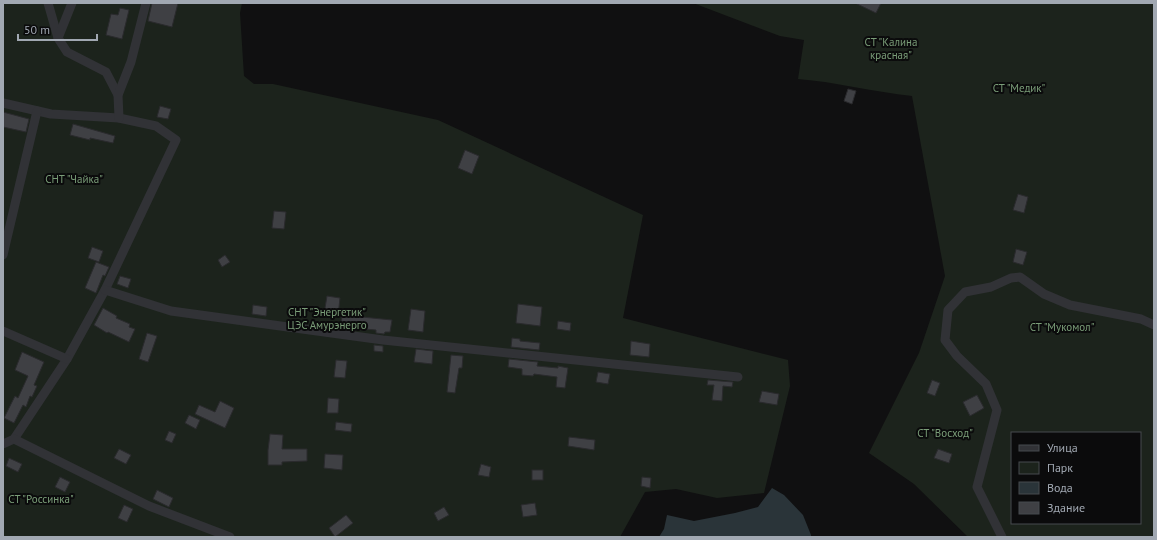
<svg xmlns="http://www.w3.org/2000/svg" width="1157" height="540" viewBox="0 0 1157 540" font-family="'PT Sans',sans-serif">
  <rect width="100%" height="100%" fill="#101011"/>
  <g fill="#1c231c" fill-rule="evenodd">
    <polygon points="3,3 242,3 240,13 244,76 254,84 273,84 438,120 643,215 623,318 788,360 790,386 764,493 717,498 676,489 645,492 620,537 3,537"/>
    <path d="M693,3H1154V537H968L914,484L869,453L919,353L945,276L912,96C874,92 836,82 798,79L804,40L780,36ZM1012,433H1140V523H1012Z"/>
  </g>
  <polygon fill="#2a3439" points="772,488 784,495 803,515 811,535 811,537 659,537 664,529 667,515 694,521 735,513 758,507"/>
  <g fill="#3f4044" stroke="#2a2a2d">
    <polygon points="152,3 178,3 172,27 148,21"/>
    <polygon points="855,3 881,3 876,13"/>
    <polygon points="120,8 129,10 122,39 106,35 111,14 118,15"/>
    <polygon points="848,89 856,91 852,104 844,101"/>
    <polygon points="160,106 171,109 168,119 157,117"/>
    <polygon points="3,112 29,119 26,132 3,127"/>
    <polygon points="73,124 115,136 113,143 90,138 90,140 70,135"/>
    <polygon points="465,150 479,156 472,174 458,168"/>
    <polygon points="1018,194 1028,197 1024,213 1013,210"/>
    <polygon points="274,211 286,212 284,229 272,228"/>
    <polygon points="92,247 103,251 99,262 88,258"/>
    <polygon points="1016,249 1027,252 1023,265 1013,262"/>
    <polygon points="225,255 230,262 222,267 218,260"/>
    <polygon points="96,262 109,267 105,276 103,275 96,293 85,288"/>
    <polygon points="120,276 131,279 128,288 117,284"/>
    <polygon points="327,296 340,298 338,316 324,314"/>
    <polygon points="518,304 542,307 540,326 516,323"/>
    <polygon points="253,305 267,307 266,316 252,314"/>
    <polygon points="103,308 117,316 116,318 130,324 129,327 135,329 129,342 108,332 107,333 94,325"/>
    <polygon points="411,309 425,311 423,332 408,330"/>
    <polygon points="342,312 362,315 362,317 392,320 390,332 385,332 384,334 376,333 376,330 341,327"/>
    <polygon points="558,321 571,323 570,331 557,329"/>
    <polygon points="147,333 157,336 148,362 139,359"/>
    <polygon points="512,338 520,339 520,341 540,343 539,350 511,347"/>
    <polygon points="631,341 650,344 649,357 630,355"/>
    <polygon points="374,345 383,346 383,352 374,351"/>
    <polygon points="416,349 433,351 432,364 414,362"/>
    <polygon points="22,352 44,362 34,385 37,386 32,397 30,396 26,407 23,405 14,423 4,418 15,396 18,398 28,376 15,370"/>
    <polygon points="451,355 463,356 462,368 459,368 455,393 447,392"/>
    <polygon points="509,359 538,362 537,366 558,368 558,366 568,368 565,388 556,387 557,377 534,374 533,376 522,375 522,369 508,367"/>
    <polygon points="336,360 347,361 345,378 334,377"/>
    <polygon points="598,372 610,374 608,384 596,382"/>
    <polygon points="708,380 733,382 732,387 723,386 722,401 712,400 714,385 707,385"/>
    <polygon points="932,380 940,383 935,396 927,393"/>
    <polygon points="762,391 779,394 777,405 759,402"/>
    <polygon points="977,395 984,408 970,416 963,402"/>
    <polygon points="328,398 339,399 338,413 327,413"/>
    <polygon points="220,401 234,408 225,428 195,414 199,405 215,412"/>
    <polygon points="189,415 200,420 196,429 185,423"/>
    <polygon points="336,422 352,424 351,432 335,430"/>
    <polygon points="169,431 176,434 172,443 165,440"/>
    <polygon points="270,434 283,435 282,449 307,449 307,461 282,462 282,465 268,465 268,450"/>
    <polygon points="569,437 595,440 594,450 568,446"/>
    <polygon points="119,449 131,455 126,464 114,458"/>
    <polygon points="938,449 952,454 949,463 934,458"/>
    <polygon points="325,454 343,455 342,470 324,468"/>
    <polygon points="9,458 22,464 18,472 6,466"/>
    <polygon points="481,464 491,467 489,477 478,475"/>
    <rect x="532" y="470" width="11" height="10"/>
    <polygon points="60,477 70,482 65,492 55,487"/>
    <polygon points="642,477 651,478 650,488 641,486"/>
    <polygon points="157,490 173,498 169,507 153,499"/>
    <polygon points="535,503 537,515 523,517 521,505"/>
    <polygon points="124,505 133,509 127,522 118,518"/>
    <polygon points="444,507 449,515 438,521 434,513"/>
    <polygon points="346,515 353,523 335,537 329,528"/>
  </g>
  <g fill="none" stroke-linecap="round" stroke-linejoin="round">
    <g stroke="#313236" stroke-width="9">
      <polyline points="48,3 58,38 67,52 106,72 118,95"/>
      <polyline points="58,38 72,3"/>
      <polyline points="3,103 51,114 119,118 156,126 176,140 105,290 67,359 14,439 3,444"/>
      <polyline points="119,118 118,95 131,62 146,3"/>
      <polyline points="3,255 37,111"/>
      <polyline points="105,290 171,311 383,340 738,377"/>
      <polyline points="3,331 67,359"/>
      <polyline points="14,439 149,506 230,537"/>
      <polyline points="1002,537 977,487 997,410 986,384 957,356 945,340 948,310 965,292 991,287 1011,278 1020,277 1044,294 1070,305 1141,319 1154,325"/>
    </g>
  </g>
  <g text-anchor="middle" stroke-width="4" stroke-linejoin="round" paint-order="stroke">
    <g font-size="11" fill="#7a9d78" stroke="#0b0b0c">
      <text x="891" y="46">СТ "Калина<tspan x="891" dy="13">красная"</tspan></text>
      <text x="1019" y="92">СТ "Медик"</text>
      <text x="74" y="183">СНТ "Чайка"</text>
      <text x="327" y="316">СНТ "Энергетик"<tspan x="327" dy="13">ЦЭС Амурэнерго</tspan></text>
      <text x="1062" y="331">СТ "Мукомол"</text>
      <text x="945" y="437">СТ "Восход"</text>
      <text x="41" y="503">СТ "Россинка"</text>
    </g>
  </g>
  <rect width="1157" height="540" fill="none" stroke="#a1a8b2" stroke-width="8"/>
  <rect x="1011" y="432" width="130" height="92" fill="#0b0b0c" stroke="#474a4e"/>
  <rect x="1019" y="445" width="20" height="6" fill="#313236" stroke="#474a4e"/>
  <text x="1047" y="452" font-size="12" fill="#a1a8b2">Улица</text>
  <rect x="1019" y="462" width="20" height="12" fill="#1c231c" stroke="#474a4e"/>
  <text x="1047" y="472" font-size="12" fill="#a1a8b2">Парк</text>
  <rect x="1019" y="482" width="20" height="12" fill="#2a3439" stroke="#474a4e"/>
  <text x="1047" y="492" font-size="12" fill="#a1a8b2">Вода</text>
  <rect x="1019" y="502" width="20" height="12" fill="#3f4044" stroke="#474a4e"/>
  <text x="1047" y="512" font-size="12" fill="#a1a8b2">Здание</text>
  <path d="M18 34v6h79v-6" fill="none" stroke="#a1a8b2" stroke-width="2"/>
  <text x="24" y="34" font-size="12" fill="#a1a8b2" stroke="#0b0b0c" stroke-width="3" paint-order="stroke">50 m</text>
</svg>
